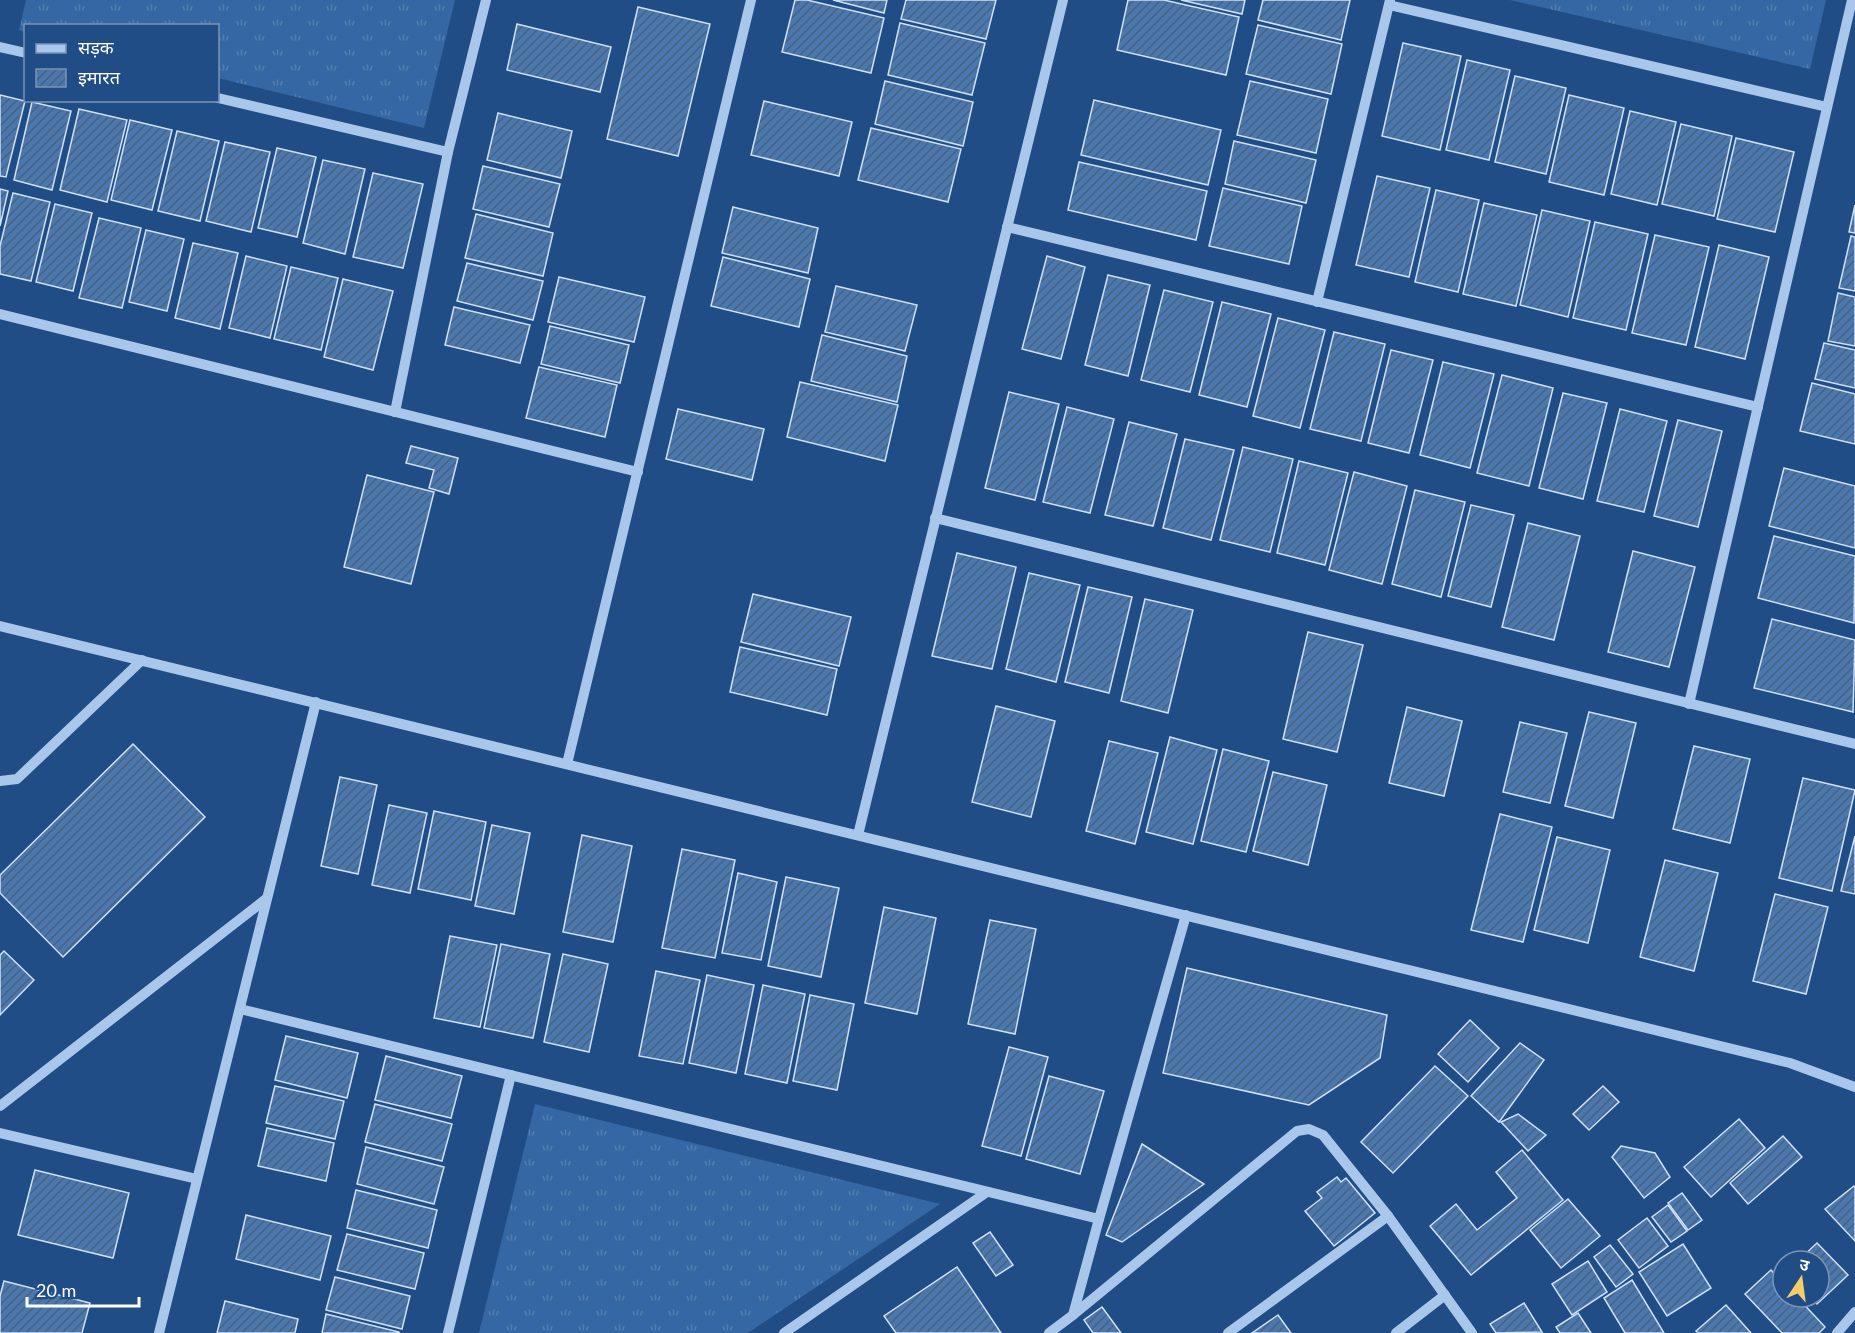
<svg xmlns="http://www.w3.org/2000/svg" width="1855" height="1333" viewBox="0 0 1855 1333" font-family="Lato,'Noto Sans Devanagari',sans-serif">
  <defs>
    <pattern id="grass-tufts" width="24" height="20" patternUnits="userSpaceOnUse" patternTransform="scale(1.5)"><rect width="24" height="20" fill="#3467a3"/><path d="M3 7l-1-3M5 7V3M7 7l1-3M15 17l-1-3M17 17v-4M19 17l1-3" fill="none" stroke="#527eb1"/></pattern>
    <pattern id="building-hatch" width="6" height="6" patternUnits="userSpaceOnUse" patternTransform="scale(1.5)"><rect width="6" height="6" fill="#4977ae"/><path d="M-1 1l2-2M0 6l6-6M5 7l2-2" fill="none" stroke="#4a627d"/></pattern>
  </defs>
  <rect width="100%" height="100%" fill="#204d86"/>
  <g fill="url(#grass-tufts)">
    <polygon points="26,0 455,0 424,128 218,78 218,26 26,26 25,32 19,30"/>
    <polygon points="1510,0 1826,0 1810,69"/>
    <polygon points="535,1104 940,1204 748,1333 479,1333"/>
  </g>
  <g fill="url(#building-hatch)" stroke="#cde1f7" stroke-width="1.5">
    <polygon points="795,0 807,0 884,18 871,73 782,52"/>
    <polygon points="833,0 887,0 884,13"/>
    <polygon points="906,0 996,0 986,39 901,19"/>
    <polygon points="1128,0 1164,0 1239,17 1226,75 1117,50"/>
    <polygon points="1181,0 1245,0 1242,14"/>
    <polygon points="1263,0 1350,0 1341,40 1258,20"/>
    <polygon points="638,7 710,24 678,156 607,139"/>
    <polygon points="900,23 985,43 972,95 888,75"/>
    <polygon points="517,24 611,47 600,92 507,70"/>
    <polygon points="1258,25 1342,44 1331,94 1246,74"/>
    <polygon points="1403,43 1461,56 1440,150 1382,136"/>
    <polygon points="1467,60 1510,70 1489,160 1446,150"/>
    <polygon points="1515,76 1566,88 1546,174 1495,162"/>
    <polygon points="885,81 973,102 963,146 875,124"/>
    <polygon points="1250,81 1328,99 1316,153 1237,135"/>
    <polygon points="0,95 25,101 6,177 0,176"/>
    <polygon points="1569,95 1624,108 1604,195 1549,182"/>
    <polygon points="1094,100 1221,130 1208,185 1081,155"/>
    <polygon points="764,101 852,122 839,176 751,155"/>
    <polygon points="32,102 71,111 52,190 14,180"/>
    <polygon points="79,109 127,120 107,202 60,190"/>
    <polygon points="1630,111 1676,122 1657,205 1611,194"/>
    <polygon points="498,113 572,131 561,178 487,160"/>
    <polygon points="130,120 172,130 152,210 111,200"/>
    <polygon points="1681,124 1732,136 1714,216 1662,204"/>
    <polygon points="871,128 961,149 948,202 858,180"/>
    <polygon points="177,131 219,141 200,221 158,211"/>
    <polygon points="1736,138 1794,152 1775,232 1717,219"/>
    <polygon points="1234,141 1316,160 1306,203 1225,184"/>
    <polygon points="225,142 270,152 251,232 206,221"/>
    <polygon points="277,148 316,157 297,237 258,228"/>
    <polygon points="323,160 365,169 345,254 303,243"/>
    <polygon points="1079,162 1207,191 1196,240 1068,210"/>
    <polygon points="483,166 560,184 549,227 473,209"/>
    <polygon points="373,173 423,184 403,268 353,257"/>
    <polygon points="1377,176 1430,188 1409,277 1356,265"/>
    <polygon points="1223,188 1302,206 1289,264 1209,246"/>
    <polygon points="0,189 8,191 0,226"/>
    <polygon points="1436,190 1479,200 1458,292 1415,282"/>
    <polygon points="13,193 50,202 31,281 0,274 0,246"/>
    <polygon points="1484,203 1537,215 1516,306 1463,294"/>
    <polygon points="55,204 92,213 73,291 36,282"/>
    <polygon points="1855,205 1855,233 1849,232"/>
    <polygon points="733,207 818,228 808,273 722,253"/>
    <polygon points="1542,210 1590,221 1568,317 1520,305"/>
    <polygon points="476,214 553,233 543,276 465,258"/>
    <polygon points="99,218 141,228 122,308 79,298"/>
    <polygon points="1595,222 1648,234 1626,330 1573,318"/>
    <polygon points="146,230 184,239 167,311 129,302"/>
    <polygon points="1655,235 1709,247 1686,345 1632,333"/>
    <polygon points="1851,236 1855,237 1855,291 1839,288"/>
    <polygon points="193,243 238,253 220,329 175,318"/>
    <polygon points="1719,245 1769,257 1745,359 1695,347"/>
    <polygon points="246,256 287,266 270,338 229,328"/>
    <polygon points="1047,256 1085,267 1061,359 1022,349"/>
    <polygon points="723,257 810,279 799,327 711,306"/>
    <polygon points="467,263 543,281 533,320 457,301"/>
    <polygon points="291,267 338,278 321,350 274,339"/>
    <polygon points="1108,275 1150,285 1128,376 1085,365"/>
    <polygon points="559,277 645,297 634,342 548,322"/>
    <polygon points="343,279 393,291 373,370 324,357"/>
    <polygon points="836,286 917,305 905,351 825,332"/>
    <polygon points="1164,290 1213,302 1190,392 1141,380"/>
    <polygon points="1838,293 1855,297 1855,346 1828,341"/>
    <polygon points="1222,302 1271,314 1247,407 1199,395"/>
    <polygon points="454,307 530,325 520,363 445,345"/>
    <polygon points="1278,318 1325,330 1300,428 1253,416"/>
    <polygon points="550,326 629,345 620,383 541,364"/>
    <polygon points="1334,332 1385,344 1361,441 1310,429"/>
    <polygon points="822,335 907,356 897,402 811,381"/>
    <polygon points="1824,343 1855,350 1855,388 1815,379"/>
    <polygon points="1391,350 1433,360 1409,453 1368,443"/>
    <polygon points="1443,362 1494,374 1470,468 1420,455"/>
    <polygon points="539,367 617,385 605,437 526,418"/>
    <polygon points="1502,375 1553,388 1529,486 1477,473"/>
    <polygon points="800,382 898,405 885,461 787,437"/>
    <polygon points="1812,383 1855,394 1855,444 1800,431"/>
    <polygon points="1009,392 1059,404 1035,500 985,488"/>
    <polygon points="1563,393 1607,403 1583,499 1539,488"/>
    <polygon points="1067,407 1114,419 1090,513 1043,502"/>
    <polygon points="678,409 764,429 752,480 666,459"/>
    <polygon points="1620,409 1667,421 1644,512 1597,501"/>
    <polygon points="1678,420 1722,431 1698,527 1654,516"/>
    <polygon points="1129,422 1177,434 1153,526 1105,515"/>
    <polygon points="1185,439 1234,450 1211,540 1163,528"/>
    <polygon points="411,446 458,458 449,494 429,488 434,470 406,463"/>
    <polygon points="1243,447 1293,459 1270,552 1220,540"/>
    <polygon points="1299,461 1348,473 1325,565 1277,553"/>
    <polygon points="1784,468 1855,486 1855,548 1769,526"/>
    <polygon points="1354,472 1407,486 1382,584 1329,570"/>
    <polygon points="367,475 434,492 411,584 344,567"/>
    <polygon points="1415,490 1465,502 1441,597 1392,584"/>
    <polygon points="1471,505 1514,515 1491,607 1448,596"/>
    <polygon points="1528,523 1580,536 1554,640 1502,627"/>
    <polygon points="1774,536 1855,556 1854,623 1758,598"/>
    <polygon points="1633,551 1695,567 1669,667 1608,652"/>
    <polygon points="957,553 1016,567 992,669 932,656"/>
    <polygon points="1029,573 1080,585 1056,682 1006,669"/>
    <polygon points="1088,587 1132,597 1109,693 1065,682"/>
    <polygon points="753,594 851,617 839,666 741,642"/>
    <polygon points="1145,599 1193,610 1168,713 1121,701"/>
    <polygon points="1772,619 1855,640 1853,712 1754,688"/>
    <polygon points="1308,632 1363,645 1337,752 1283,739"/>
    <polygon points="740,647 837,669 827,715 730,692"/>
    <polygon points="996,706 1055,721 1031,817 972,802"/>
    <polygon points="1407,707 1462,721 1444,796 1389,783"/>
    <polygon points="1589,712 1636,723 1613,818 1565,806"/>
    <polygon points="1520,722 1567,733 1550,803 1503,792"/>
    <polygon points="1170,737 1217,750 1193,844 1146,832"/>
    <polygon points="1109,741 1158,753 1135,844 1086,831"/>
    <polygon points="133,744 205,817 63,957 0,893 0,875"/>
    <polygon points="1694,746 1750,759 1730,843 1673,829"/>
    <polygon points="1223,749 1269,761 1246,852 1201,841"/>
    <polygon points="1273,772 1327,785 1308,865 1253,851"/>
    <polygon points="340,777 377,785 358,874 321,866"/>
    <polygon points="1803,778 1855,790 1832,891 1779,878"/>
    <polygon points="389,805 427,813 410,893 372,885"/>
    <polygon points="434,811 486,822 471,900 418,889"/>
    <polygon points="1500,814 1552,827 1523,942 1471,930"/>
    <polygon points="492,825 530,833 514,914 475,906"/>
    <polygon points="582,835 632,846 613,942 563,932"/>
    <polygon points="1855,836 1855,894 1841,891"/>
    <polygon points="1557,837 1610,850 1588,943 1534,930"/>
    <polygon points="682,849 735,860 715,958 662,948"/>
    <polygon points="1665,860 1718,873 1694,971 1640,957"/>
    <polygon points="738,873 777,882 761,960 722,953"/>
    <polygon points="786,877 839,888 821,977 768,966"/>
    <polygon points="1775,894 1828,907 1806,994 1753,981"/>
    <polygon points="884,907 936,918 917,1014 865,1003"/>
    <polygon points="990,920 1036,929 1015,1034 968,1024"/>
    <polygon points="450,936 497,945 480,1027 434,1018"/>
    <polygon points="501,944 550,954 533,1038 484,1028"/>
    <polygon points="4,951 34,980 0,1015 0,955"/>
    <polygon points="563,954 608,964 589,1052 544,1042"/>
    <polygon points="1187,968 1387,1015 1380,1058 1309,1105 1163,1073"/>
    <polygon points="656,971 700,980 683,1064 639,1056"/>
    <polygon points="707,975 754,985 736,1073 689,1063"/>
    <polygon points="763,985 805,994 787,1083 745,1074"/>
    <polygon points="810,995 854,1004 837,1090 793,1081"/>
    <polygon points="1470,1020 1499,1048 1468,1082 1438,1054"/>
    <polygon points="286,1036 358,1053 347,1098 275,1080"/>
    <polygon points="1520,1043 1544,1060 1499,1122 1471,1096"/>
    <polygon points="1009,1047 1048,1057 1021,1156 982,1146"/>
    <polygon points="386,1056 462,1076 451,1118 375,1100"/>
    <polygon points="1435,1066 1468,1096 1393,1173 1361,1142"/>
    <polygon points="1049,1076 1104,1091 1080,1174 1026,1159"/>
    <polygon points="275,1086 344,1101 335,1139 266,1123"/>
    <polygon points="1603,1086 1619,1102 1589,1130 1573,1114"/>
    <polygon points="375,1104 452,1124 442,1161 365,1142"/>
    <polygon points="1518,1114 1546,1135 1528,1151 1501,1122"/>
    <polygon points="1739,1119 1765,1148 1711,1197 1684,1167"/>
    <polygon points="267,1128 334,1143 326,1181 258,1166"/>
    <polygon points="1783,1136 1802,1157 1748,1204 1730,1183"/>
    <polygon points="1142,1144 1204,1184 1122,1242 1106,1235"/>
    <polygon points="1621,1146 1655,1153 1670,1177 1644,1198 1612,1157"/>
    <polygon points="366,1147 444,1167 434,1204 357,1184"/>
    <polygon points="1522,1150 1563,1200 1471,1275 1430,1226 1456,1204 1477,1230 1517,1198 1496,1172"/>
    <polygon points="35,1170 129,1193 113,1258 18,1235"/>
    <polygon points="1337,1177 1341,1182 1346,1178 1375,1213 1334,1246 1305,1211 1322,1198 1317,1192"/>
    <polygon points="1854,1186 1855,1187 1855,1241 1825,1209"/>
    <polygon points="356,1190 437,1210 428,1248 347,1228"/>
    <polygon points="1682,1193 1702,1220 1688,1230 1668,1203"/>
    <polygon points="1568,1199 1600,1236 1561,1268 1530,1230"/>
    <polygon points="1668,1205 1687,1231 1671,1242 1652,1217"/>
    <polygon points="246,1215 331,1236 320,1280 236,1259"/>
    <polygon points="1647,1218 1668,1246 1639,1268 1618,1240"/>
    <polygon points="990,1232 1013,1265 996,1276 973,1243"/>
    <polygon points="347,1234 424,1253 415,1289 337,1270"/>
    <polygon points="1817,1243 1848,1275 1817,1304 1811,1297 1819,1297 1819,1261 1798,1261"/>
    <polygon points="1683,1244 1711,1288 1667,1316 1639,1272"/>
    <polygon points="1610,1245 1633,1274 1616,1287 1594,1257"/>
    <polygon points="1588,1261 1607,1292 1572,1315 1552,1284"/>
    <polygon points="957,1267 1001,1333 896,1333 884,1316"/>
    <polygon points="1771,1270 1783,1283 1783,1297 1797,1297 1825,1327 1819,1333 1782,1333 1745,1294"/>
    <polygon points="335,1277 410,1296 402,1329 326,1310"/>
    <polygon points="1632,1280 1664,1333 1625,1333 1604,1298"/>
    <polygon points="4,1281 90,1303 82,1333 0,1333 0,1296"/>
    <polygon points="225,1301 298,1319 295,1333 217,1333"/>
    <polygon points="1524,1303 1542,1332 1496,1333 1490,1324"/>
    <polygon points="1726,1305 1751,1333 1698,1333 1696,1331"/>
    <polygon points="1102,1307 1121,1333 1093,1333 1084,1320"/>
    <polygon points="1578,1313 1591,1333 1560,1333 1556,1327"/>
    <polygon points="326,1314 399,1332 399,1333 322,1333"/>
    <polygon points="1278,1315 1291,1333 1252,1333"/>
  </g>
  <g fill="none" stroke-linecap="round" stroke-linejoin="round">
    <g stroke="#a9c7ea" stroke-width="10">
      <polyline points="1389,5 1827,107"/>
      <polyline points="0,47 26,53"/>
      <polyline points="218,98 448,152"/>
      <polyline points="1007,227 1758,407"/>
      <polyline points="1317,302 1390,0"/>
      <polyline points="0,314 638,472"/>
      <polyline points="395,412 448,152 486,0"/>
      <polyline points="935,518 1855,744"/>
      <polyline points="0,626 1790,1063 1855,1087"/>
      <polyline points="1689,704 1852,0"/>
      <polyline points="567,764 751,0"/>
      <polyline points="0,781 17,779 142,660"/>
      <polyline points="858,835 1063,0"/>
      <polyline points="240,1009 1099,1219 1186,915"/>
      <polyline points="0,1106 266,899"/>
      <polyline points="0,1133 197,1179"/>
      <polyline points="1073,1315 1297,1131 1309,1129 1323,1135 1388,1216 1472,1333"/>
      <polyline points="159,1333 316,702"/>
      <polyline points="448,1333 511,1075"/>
      <polyline points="784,1333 987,1192"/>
      <polyline points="1049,1333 1073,1315 1099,1219"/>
      <polyline points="1228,1333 1388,1216"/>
      <polyline points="1396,1333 1445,1295"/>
      <polyline points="1837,1333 1855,1312"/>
    </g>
  </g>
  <rect x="24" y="24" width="195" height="78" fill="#204d86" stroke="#7994b6" stroke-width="1.5"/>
  <rect x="36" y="44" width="30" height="9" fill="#a9c7ea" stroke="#7994b6" stroke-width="1.5"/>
  <text x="78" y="54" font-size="18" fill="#ffffff">सड़क</text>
  <rect x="36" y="69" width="30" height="18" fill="url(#building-hatch)" stroke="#7994b6" stroke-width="1.5"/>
  <text x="78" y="84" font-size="18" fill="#ffffff">इमारत</text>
  <g transform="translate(1801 1279) rotate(13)"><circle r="28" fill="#204d86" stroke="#7994b6" stroke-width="1.5"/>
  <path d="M0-4.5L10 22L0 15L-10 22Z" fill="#f7cd6a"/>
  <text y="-9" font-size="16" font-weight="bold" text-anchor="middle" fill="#ffffff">उ</text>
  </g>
  <path d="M27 1297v9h112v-9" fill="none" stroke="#ffffff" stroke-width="3"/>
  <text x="36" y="1297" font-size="18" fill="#ffffff" stroke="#204d86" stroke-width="4.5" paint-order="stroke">20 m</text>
</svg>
